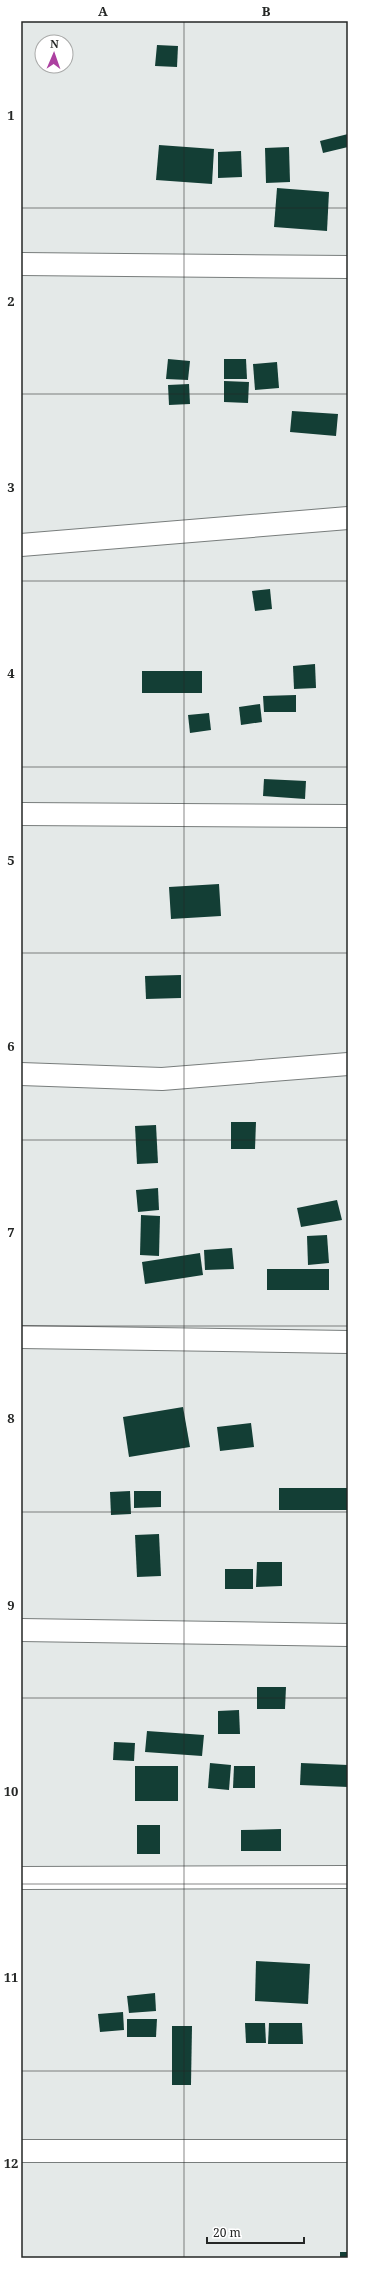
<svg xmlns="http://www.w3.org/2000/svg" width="369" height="2279" viewBox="0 0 369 2279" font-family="'Noto Serif',serif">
  <rect width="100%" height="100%" fill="#e4e9e8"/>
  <g fill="#133e35">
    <polygon points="157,45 178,46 177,67 155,66"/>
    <polygon points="348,134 348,147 323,153 320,141"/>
    <polygon points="159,145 214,149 212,184 156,180"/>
    <polygon points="289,147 290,182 266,183 265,148"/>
    <polygon points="241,151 242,177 218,178 218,152"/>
    <polygon points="277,188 329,192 327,231 274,227"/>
    <polygon points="168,359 190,361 188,380 166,379"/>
    <polygon points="224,359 246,359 247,379 224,379"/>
    <polygon points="277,362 279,388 255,390 253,364"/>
    <polygon points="224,381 249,382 248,403 224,402"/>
    <polygon points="189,384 190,404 169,405 168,385"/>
    <polygon points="292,411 338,414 336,436 290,432"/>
    <polygon points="270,589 272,609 255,611 252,591"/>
    <polygon points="315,664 316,688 294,689 293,666"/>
    <rect x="142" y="671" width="60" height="22"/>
    <polygon points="296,695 296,712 264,712 263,696"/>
    <polygon points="260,704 262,722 241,725 239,707"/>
    <polygon points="209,713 211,730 190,733 188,715"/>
    <polygon points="264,779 306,781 305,799 263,796"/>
    <polygon points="219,884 221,916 171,919 169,887"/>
    <polygon points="181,975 181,998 146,999 145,976"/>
    <polygon points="231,1122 256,1122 255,1149 231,1149"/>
    <polygon points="156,1125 158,1163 137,1164 135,1126"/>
    <polygon points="158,1188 159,1210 138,1212 136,1190"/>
    <polygon points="337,1200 342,1220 301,1227 297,1208"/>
    <polygon points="141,1215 160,1216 159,1256 140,1255"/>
    <polygon points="327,1235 329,1263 308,1265 307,1236"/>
    <polygon points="232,1248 234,1269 205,1270 204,1250"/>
    <polygon points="200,1253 203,1275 145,1284 142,1262"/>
    <rect x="267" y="1269" width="62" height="21"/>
    <polygon points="183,1407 190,1447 129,1457 123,1417"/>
    <polygon points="251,1423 254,1447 220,1451 217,1427"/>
    <rect x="279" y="1488" width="69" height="22"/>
    <polygon points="130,1491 131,1514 111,1515 110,1492"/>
    <polygon points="134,1491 161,1491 161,1507 134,1508"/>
    <polygon points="159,1534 161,1576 137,1577 135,1535"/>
    <polygon points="257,1562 282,1562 282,1586 256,1587"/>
    <rect x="225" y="1569" width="28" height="20"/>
    <polygon points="257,1687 286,1687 285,1709 257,1709"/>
    <polygon points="239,1710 240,1734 218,1734 218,1711"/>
    <polygon points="147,1731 204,1735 202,1756 145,1752"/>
    <polygon points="114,1742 135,1743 134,1761 113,1760"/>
    <polygon points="210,1763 231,1765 229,1790 208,1788"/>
    <polygon points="301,1763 348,1765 348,1787 300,1785"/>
    <rect x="135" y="1766" width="43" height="35"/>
    <polygon points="234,1766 255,1766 255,1788 233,1788"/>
    <rect x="137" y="1825" width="23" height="29"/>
    <polygon points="281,1829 281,1851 241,1851 241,1830"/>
    <polygon points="256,1961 310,1964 308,2004 255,2001"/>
    <polygon points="155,1993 156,2011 129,2013 127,1996"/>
    <polygon points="123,2012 124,2030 100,2032 98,2014"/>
    <polygon points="127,2019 157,2019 156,2037 127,2037"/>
    <polygon points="245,2023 265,2023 266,2043 246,2043"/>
    <polygon points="269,2023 302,2023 303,2044 268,2044"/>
    <polygon points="172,2026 192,2026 191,2085 172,2085"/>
    <rect x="340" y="2252" width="8" height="6"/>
  </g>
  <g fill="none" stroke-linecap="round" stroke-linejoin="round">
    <defs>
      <g id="minor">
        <polyline points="21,264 348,267"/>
        <polyline points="21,545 348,518"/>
        <polyline points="21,814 348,816"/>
        <polyline points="21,1074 162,1079 348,1064"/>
        <polyline points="21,1337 348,1342"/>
        <polyline points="21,1630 348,1635"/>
        <polyline points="21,1878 348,1877"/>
        <polyline points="21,2151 348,2151"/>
      </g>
    </defs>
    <use href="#minor" stroke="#787d7c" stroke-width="24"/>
    <use href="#minor" stroke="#fff" stroke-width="22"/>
  </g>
  <path fill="none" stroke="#252726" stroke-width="1" stroke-opacity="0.55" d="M184,21V2258M21,208H348M21,394H348M21,581H348M21,767H348M21,953H348M21,1140H348M21,1326H348M21,1512H348M21,1698H348M21,1884H348M21,2071H348"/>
  <rect width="369" height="2279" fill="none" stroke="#ffffff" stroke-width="44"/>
  <g transform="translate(54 54) rotate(2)"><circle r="19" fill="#ffffff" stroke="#a8a9a8"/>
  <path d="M0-3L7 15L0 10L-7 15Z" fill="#ac40a0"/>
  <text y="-6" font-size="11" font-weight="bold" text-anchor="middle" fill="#252726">N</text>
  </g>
  <path d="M207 2237v6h97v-6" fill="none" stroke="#252726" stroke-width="2"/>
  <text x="213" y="2237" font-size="12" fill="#252726" stroke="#ffffff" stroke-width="3" paint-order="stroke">20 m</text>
  <rect x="22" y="22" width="325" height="2235" fill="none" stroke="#252726" stroke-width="1.5"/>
  <g font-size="13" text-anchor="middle" font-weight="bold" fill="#252726">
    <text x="103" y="16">A</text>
    <text x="266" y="16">B</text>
    <text x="11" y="120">1</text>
    <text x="11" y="306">2</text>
    <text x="11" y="492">3</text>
    <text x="11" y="678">4</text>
    <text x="11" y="865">5</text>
    <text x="11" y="1051">6</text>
    <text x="11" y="1237">7</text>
    <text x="11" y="1423">8</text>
    <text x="11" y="1610">9</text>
    <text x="11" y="1796">10</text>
    <text x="11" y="1982">11</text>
    <text x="11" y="2168">12</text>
  </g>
</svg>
